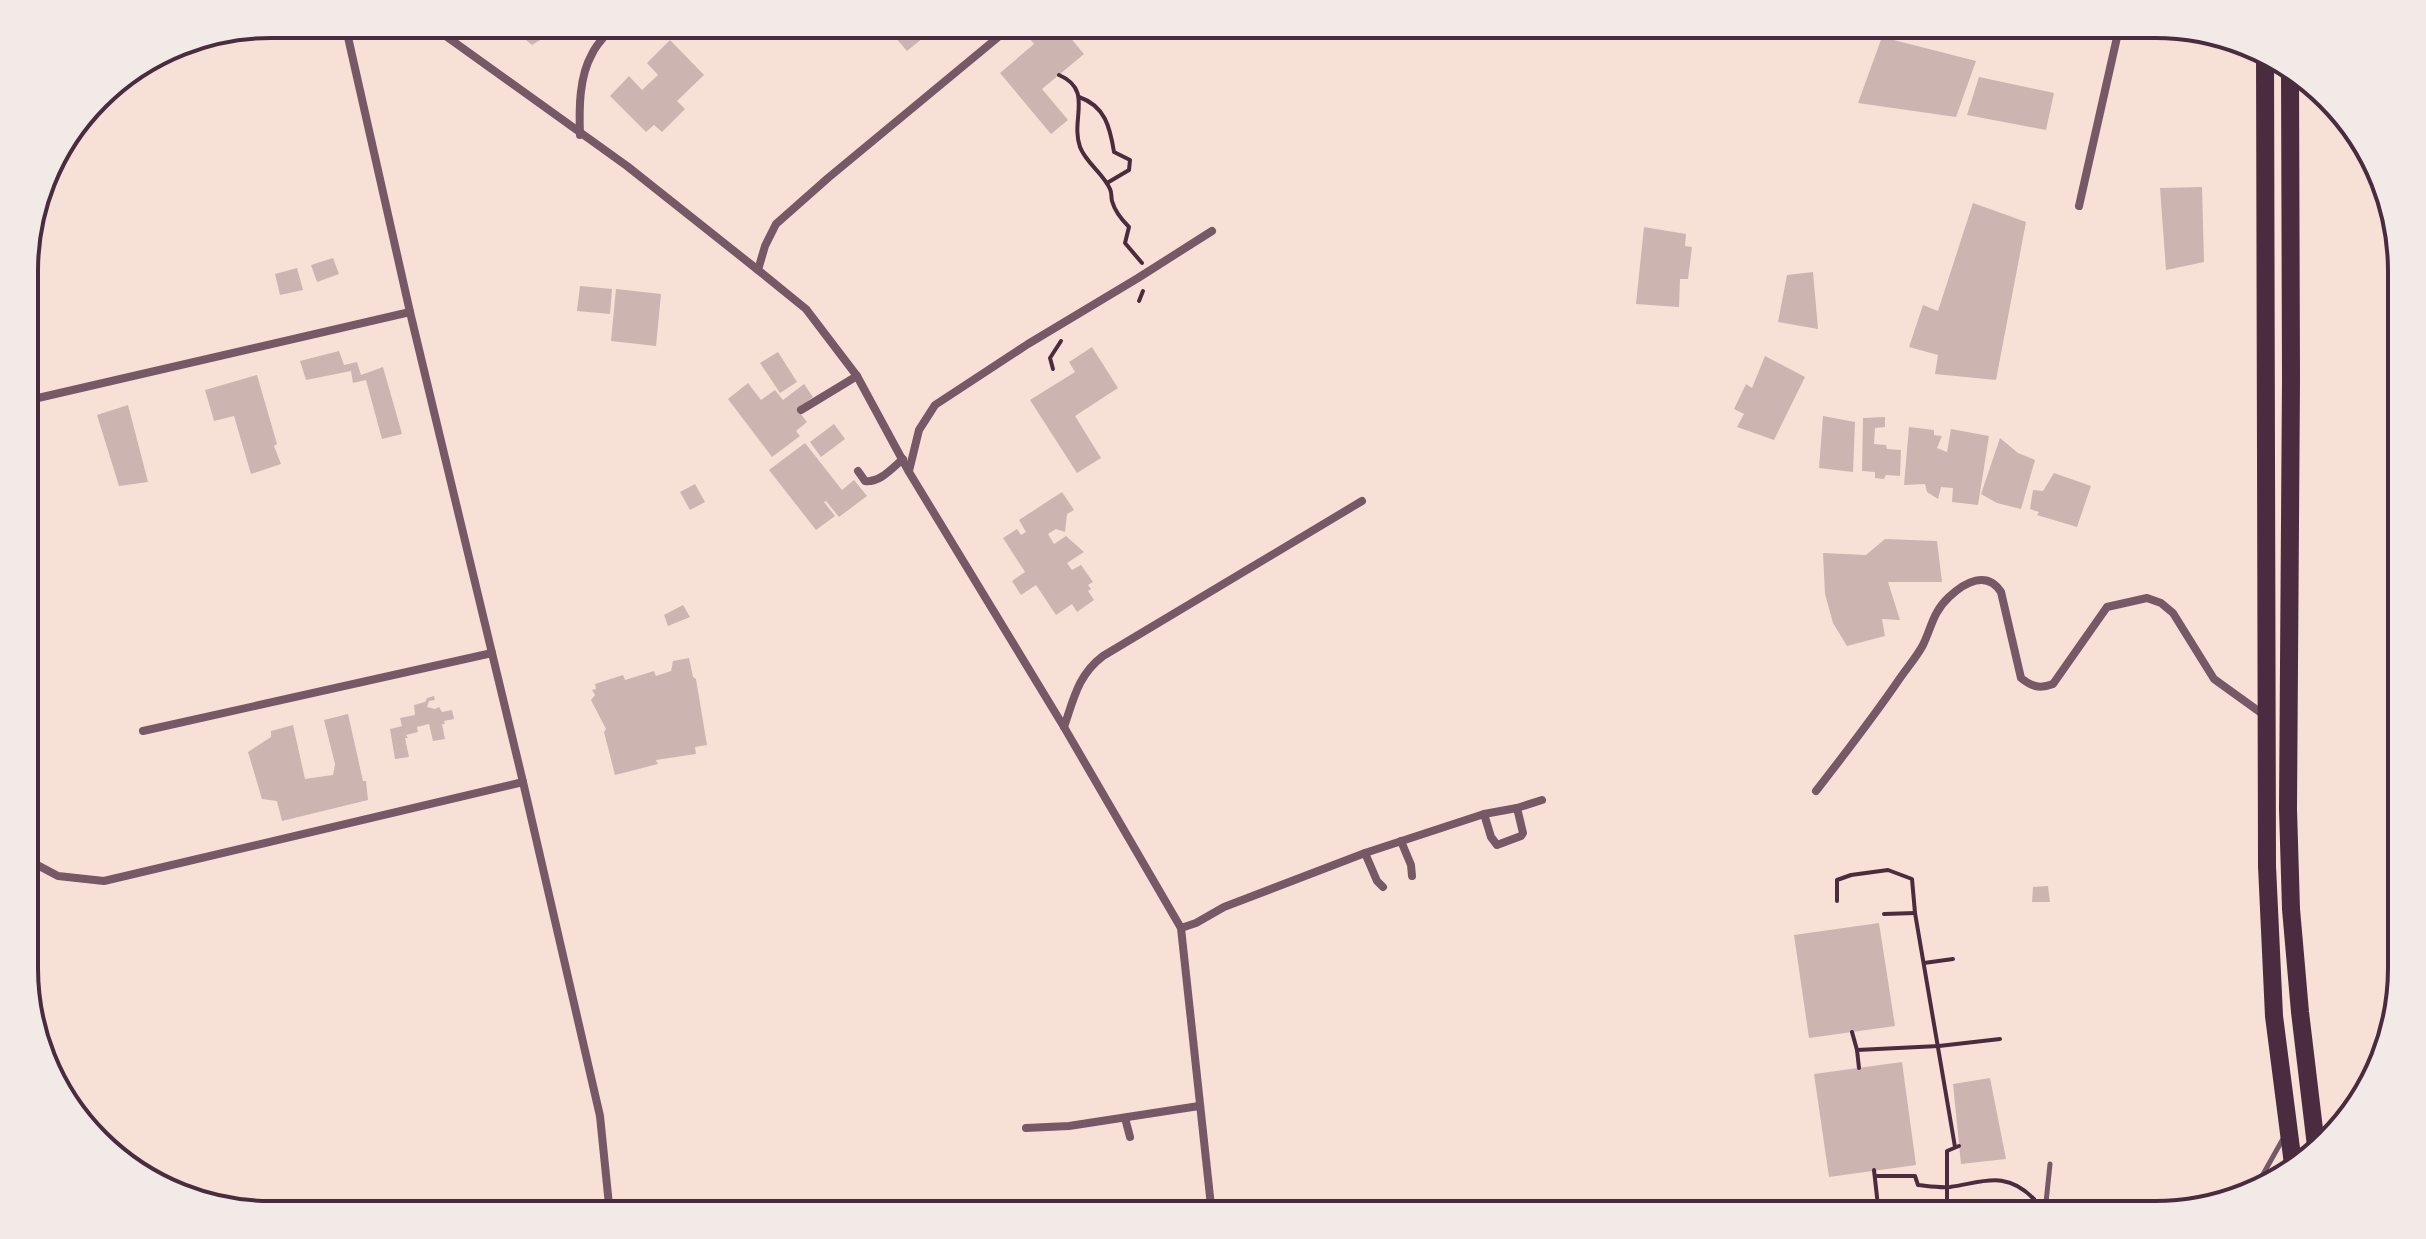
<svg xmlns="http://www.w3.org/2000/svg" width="2426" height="1239" viewBox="0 0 2426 1239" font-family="'Libre Baskerville',serif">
  <rect width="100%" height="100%" fill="#f7e1d7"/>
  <g fill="#ccb4b1">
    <polygon points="507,24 552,24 558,29 532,45"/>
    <polygon points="663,24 678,24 683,28 671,40 659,28"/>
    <polygon points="884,24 940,24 907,51"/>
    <polygon points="1041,24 1059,24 1084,54 1042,89 1068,120 1051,134 1000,73 1034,44 1027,36"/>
    <polygon points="1882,37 1976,61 1956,117 1858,103"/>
    <polygon points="670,40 704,75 677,101 685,109 662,132 654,125 646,132 610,96 629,76 642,90 658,75 647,63"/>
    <polygon points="1979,77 2054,93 2046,130 1967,115"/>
    <polygon points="2202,187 2204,262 2166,270 2160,188"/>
    <polygon points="1973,203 2026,222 1996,380 1935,374 1938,355 1909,347 1923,305 1938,311"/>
    <polygon points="1644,227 1686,234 1685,246 1692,247 1688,279 1680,279 1679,307 1636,304"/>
    <polygon points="333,258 339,274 317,282 311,265"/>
    <polygon points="297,268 303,290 280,295 275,274"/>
    <polygon points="1813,272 1818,329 1778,322 1787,275"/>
    <polygon points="580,286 612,289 610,314 577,311"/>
    <polygon points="616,289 661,294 656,346 611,341"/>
    <polygon points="1092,347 1118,388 1075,416 1101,458 1077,473 1030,400 1075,372 1069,362"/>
    <polygon points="339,351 344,365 357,362 361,375 383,367 402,434 382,439 366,380 353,383 351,371 306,380 300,361"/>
    <polygon points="778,352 797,382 780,393 760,363"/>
    <polygon points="1765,356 1805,377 1774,440 1737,427 1744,414 1734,409 1746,384 1752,388"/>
    <polygon points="257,375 277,444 274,446 281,464 251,474 234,416 214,421 205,390"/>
    <polygon points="748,383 761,400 775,390 783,400 804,384 813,397 797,409 807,422 796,431 800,436 772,457 728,399"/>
    <polygon points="128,405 148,482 119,486 97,415"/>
    <polygon points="1823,416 1855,422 1853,472 1819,468"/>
    <polygon points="1885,417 1885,427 1875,428 1874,444 1886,445 1887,449 1901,450 1900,476 1886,475 1884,479 1875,478 1875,472 1862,471 1863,418"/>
    <polygon points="834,424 845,439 821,457 810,442"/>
    <polygon points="1909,427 1934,430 1934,435 1942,436 1937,448 1947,452 1951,429 1989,436 1978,505 1952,502 1953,488 1941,487 1938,499 1927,492 1925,484 1904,485"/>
    <polygon points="2000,438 2018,453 2035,460 2021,509 1997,503 1981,494"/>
    <polygon points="805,443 842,490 854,480 867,496 839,517 826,501 824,502 835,516 816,530 769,470"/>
    <polygon points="2054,473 2091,486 2077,527 2037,515 2039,512 2030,509 2033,490 2043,491"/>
    <polygon points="695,484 705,502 690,510 680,492"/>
    <polygon points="1062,492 1074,510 1067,514 1065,532 1056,529 1048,534 1054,544 1066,536 1084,552 1067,563 1072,570 1081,565 1093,582 1088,585 1091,589 1088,591 1094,600 1077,612 1072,604 1056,615 1036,585 1021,595 1012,581 1025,572 1003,538 1017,529 1021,535 1026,532 1019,520"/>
    <polygon points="1885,539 1937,541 1942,582 1888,582 1900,620 1882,619 1885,636 1847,646 1833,623 1825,594 1823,553 1866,555"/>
    <polygon points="683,605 690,617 668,626 664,615"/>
    <polygon points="689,658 693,677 696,679 707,745 695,747 696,754 656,760 658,764 615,775 604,732 606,729 591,700 595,695 592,690 596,689 595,684 623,675 625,680 654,671 656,676 671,671 673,661"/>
    <polygon points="434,696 435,700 429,701 427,707 435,709 439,707 442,712 452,710 454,719 444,721 445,724 442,724 445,739 433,741 429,724 417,727 418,732 406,735 408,738 405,738 409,757 395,759 390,729 402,726 400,718 415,715 414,705 425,702 427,698"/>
    <polygon points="348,714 363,781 366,781 368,800 282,821 277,801 262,799 248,752 271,737 271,731 293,725 305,779 333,775 335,764 324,720"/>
    <polygon points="2048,886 2050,902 2032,902 2033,887"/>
    <polygon points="1879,923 1895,1026 1809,1038 1794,935"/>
    <polygon points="1902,1062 1916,1165 1829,1177 1814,1074"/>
    <polygon points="1990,1078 2006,1159 1961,1164 1953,1084"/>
  </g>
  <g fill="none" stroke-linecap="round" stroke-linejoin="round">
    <g stroke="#4a2c40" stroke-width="4">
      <path d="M1059,75C1094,90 1070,119 1080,147C1086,163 1103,173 1110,189C1112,193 1111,197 1112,201C1115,212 1122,220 1129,227L1125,243L1142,263"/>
      <path d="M1079,97C1105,106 1110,127 1114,152L1130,160L1129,170L1107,183"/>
      <polyline points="1139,301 1143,291"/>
      <polyline points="1053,369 1050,358 1061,341"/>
      <polyline points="1837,901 1837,880 1851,875 1888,870 1912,879 1915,913 1955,1147"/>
      <polyline points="1884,914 1915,913"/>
      <polyline points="1924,963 1953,959"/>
      <polyline points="1852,1032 1857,1050"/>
      <polyline points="1859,1068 1857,1050 1939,1046 2000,1039"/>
      <polyline points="1874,1170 1879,1215"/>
      <path d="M1875,1176H1915L1918,1185C1928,1186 1940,1188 1950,1187C1984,1182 2006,1170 2034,1199"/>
      <polyline points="1947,1215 1947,1151 1959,1146"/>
    </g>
    <g stroke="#755966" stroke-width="5">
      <polyline points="2257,1185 2284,1137"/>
      <polyline points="1970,1215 1995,1208 2009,1215"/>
      <polyline points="2026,1215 2045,1212 2050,1164"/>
    </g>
    <g stroke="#755966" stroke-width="8">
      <polyline points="345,24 410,312 523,782 600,1116 610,1215"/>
      <polyline points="429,24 627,166 758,270 806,309 857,376 909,472 1064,727 1181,928 1212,1215"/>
      <path d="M580,135C579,109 579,77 592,54C597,43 608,33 615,24"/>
      <polyline points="2079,206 2120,24"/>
      <polyline points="758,270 765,246 776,224 828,178 1014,24"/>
      <polyline points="25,401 410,312"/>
      <polyline points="801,410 857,376"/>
      <path d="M858,471L865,481C880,483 892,468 903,459"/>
      <polyline points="909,471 919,430 935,405 1028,344 1138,278 1212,231"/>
      <path d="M1064,727C1074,698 1078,675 1103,656L1362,501"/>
      <polyline points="143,731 492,653"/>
      <path d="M1816,791C1844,755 1872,719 1898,681C1906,669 1916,658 1923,645C1932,626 1933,612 1949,597C1965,582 1987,570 2001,592L2021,678C2032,687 2040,689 2053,684L2107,607L2147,598L2161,603L2173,613L2214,679L2264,715"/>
      <polyline points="1484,814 1491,837 1497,845 1521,836 1523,833 1517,808"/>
      <polyline points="1401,841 1411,865 1412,876"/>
      <polyline points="1365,853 1377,881 1383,887"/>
      <polyline points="26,859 58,876 104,881 523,782"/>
      <polyline points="1181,928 1196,923 1224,907 1365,853 1484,814 1517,808 1542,800"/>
      <polyline points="1125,1118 1130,1137"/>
      <polyline points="1026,1128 1069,1126 1199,1106"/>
    </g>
    <g stroke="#4a2c40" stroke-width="18">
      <polyline points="2265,50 2267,866 2274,1016 2294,1172"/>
      <polyline points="2290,72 2291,379 2288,809 2291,909 2300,1012 2316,1146"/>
    </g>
  </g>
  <path d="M0 0H2426V1239H0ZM271 38H2155A233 233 0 0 1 2388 271V968A233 233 0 0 1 2155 1201H271A233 233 0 0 1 38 968V271A233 233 0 0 1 271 38Z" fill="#f1eae7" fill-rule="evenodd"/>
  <path fill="none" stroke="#4a2c40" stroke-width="4" d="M271 38H2155A233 233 0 0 1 2388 271V968A233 233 0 0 1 2155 1201H271A233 233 0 0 1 38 968V271A233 233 0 0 1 271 38Z"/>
</svg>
